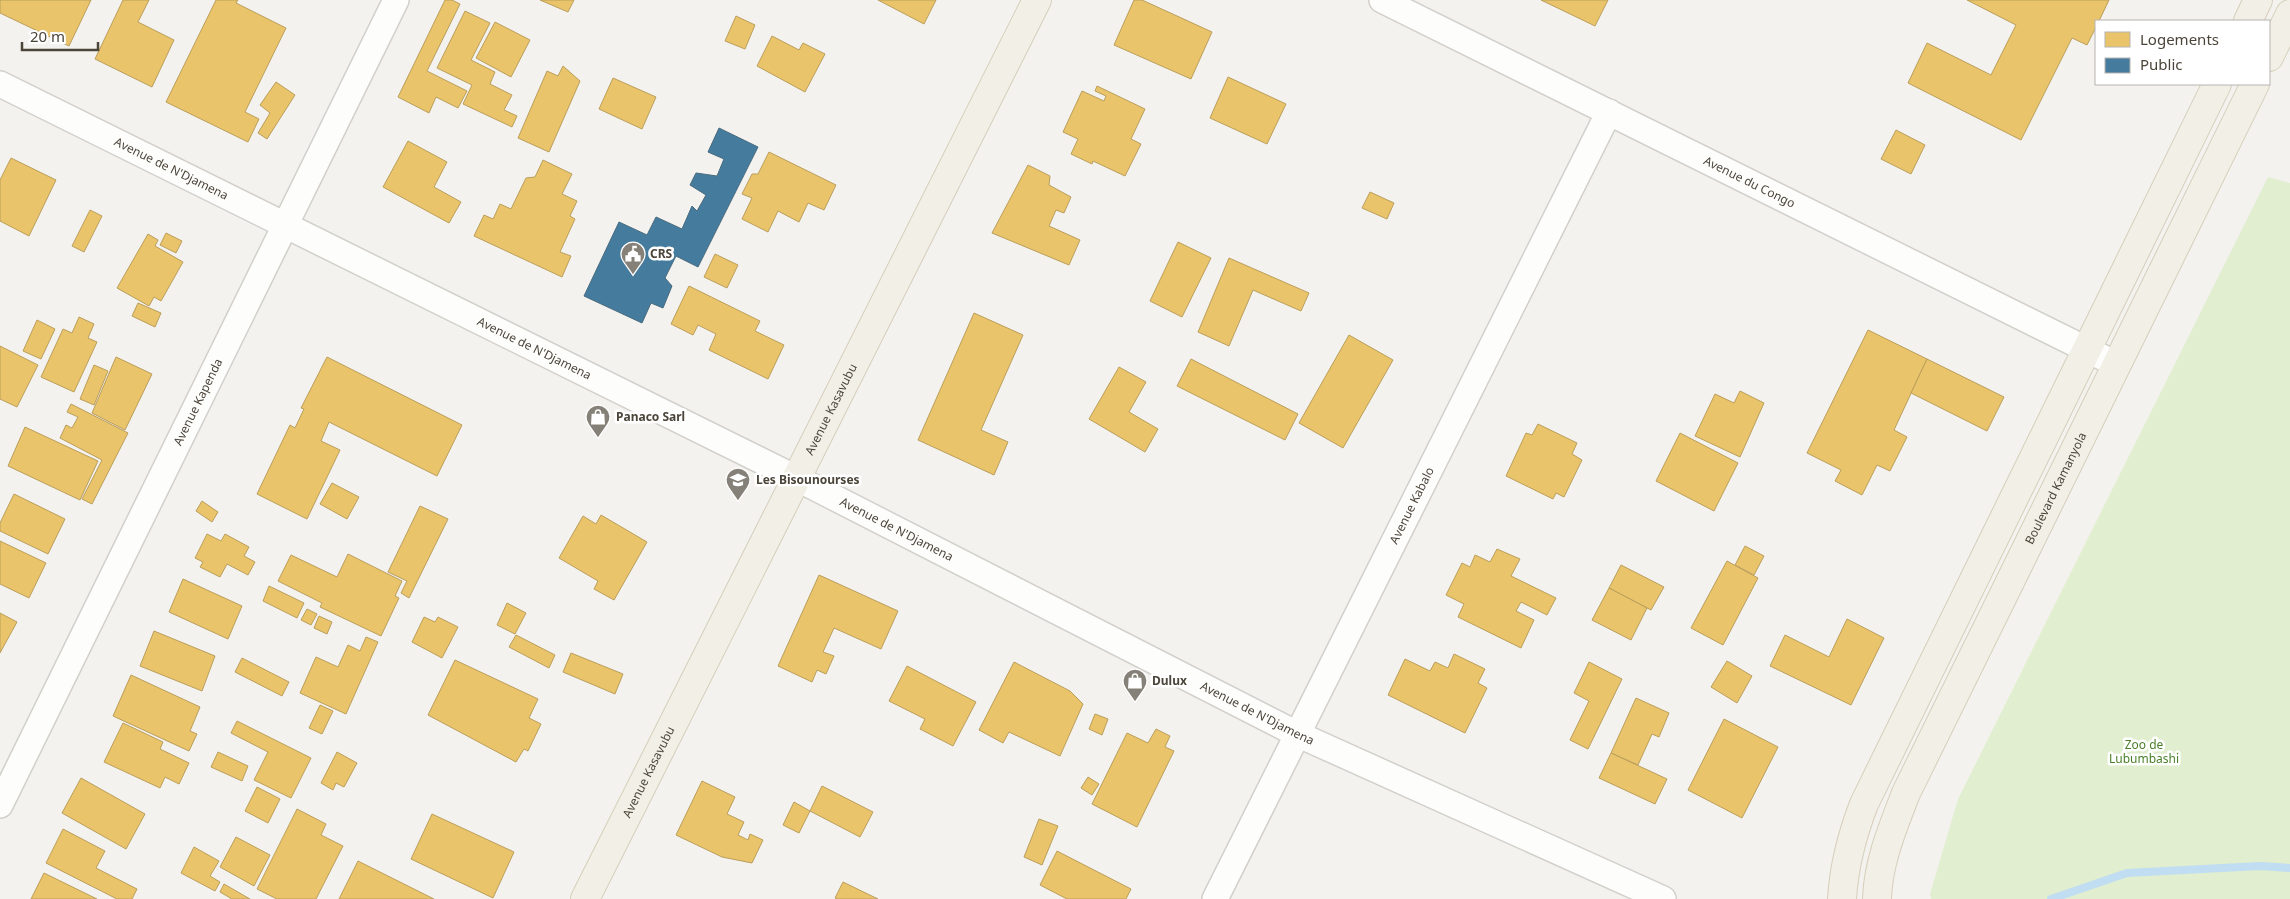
<svg xmlns="http://www.w3.org/2000/svg" width="2290" height="899" viewBox="0 0 2290 899" font-family="'Noto Sans',sans-serif">
  <rect width="100%" height="100%" fill="#f4f2ee"/>
  <polygon fill="#e1eecf" points="2268,177 2290,183 2290,899 1931,899 1930,894 1958,799"/>
  <g fill="#e9c46a" stroke="#ba9e5b">
    <polygon points="0,0 91,0 69,46 0,13"/>
    <polygon points="123,0 149,0 138,22 174,40 152,87 95,59"/>
    <polygon points="216,0 238,0 236,3 286,28 245,112 259,119 248,142 166,102"/>
    <polygon points="445,0 452,0 460,4 427,71 467,91 458,108 436,97 429,113 398,97"/>
    <polygon points="540,0 574,0 568,12"/>
    <polygon points="878,0 936,0 924,24"/>
    <polygon points="1134,0 1142,0 1212,32 1191,79 1114,45"/>
    <polygon points="1541,0 1608,0 1595,26"/>
    <polygon points="1967,0 2109,0 2099,21 2096,21 2096,27 2087,45 2072,38 2021,140 1908,83 1927,43 1991,75 2016,25"/>
    <polygon points="465,11 490,23 471,60 495,72 490,84 512,95 504,110 517,116 512,127 463,104 472,85 437,68"/>
    <polygon points="736,16 755,25 745,49 725,41"/>
    <polygon points="495,22 530,40 511,77 476,58"/>
    <polygon points="772,36 799,50 803,43 825,54 805,92 757,66"/>
    <polygon points="563,66 580,81 549,152 518,138 547,71 558,76"/>
    <polygon points="1228,77 1286,104 1267,144 1210,118"/>
    <polygon points="613,78 656,97 642,129 599,109"/>
    <polygon points="276,82 295,95 267,139 258,133 270,113 260,105"/>
    <polygon points="1097,86 1145,109 1131,139 1141,144 1125,176 1093,161 1092,164 1071,154 1078,139 1063,132 1082,91 1104,101 1106,96 1095,91"/>
    <polygon points="1896,130 1925,145 1911,174 1881,159"/>
    <polygon points="408,141 447,162 434,187 461,202 449,223 383,187"/>
    <polygon points="769,152 836,185 824,210 808,203 799,222 778,211 768,232 742,219 752,198 742,194 752,174 758,174"/>
    <polygon points="11,158 56,180 29,236 0,221 0,180"/>
    <polygon points="543,160 572,174 562,194 577,201 570,216 575,219 560,252 571,256 562,277 474,236 484,215 493,219 500,204 511,209 526,178 535,177"/>
    <polygon points="1028,165 1050,176 1049,185 1071,197 1064,213 1056,210 1049,226 1080,240 1069,265 992,233"/>
    <polygon points="1370,192 1394,203 1387,219 1362,208"/>
    <polygon points="90,210 102,216 84,252 72,246"/>
    <polygon points="166,233 182,241 176,253 160,245"/>
    <polygon points="148,234 158,240 155,246 183,262 161,301 154,297 149,306 117,288"/>
    <polygon points="1178,242 1211,258 1182,317 1150,301"/>
    <polygon points="715,254 738,265 727,288 704,277"/>
    <polygon points="1229,258 1309,293 1301,311 1253,290 1229,346 1198,332"/>
    <polygon points="689,286 760,321 755,331 784,345 768,379 709,350 716,334 698,325 693,335 671,324"/>
    <polygon points="138,303 161,313 155,327 132,316"/>
    <polygon points="974,313 1023,335 981,430 1008,442 994,475 918,440"/>
    <polygon points="79,317 94,324 88,338 97,342 74,392 41,377 63,329 72,333"/>
    <polygon points="37,320 55,329 41,359 23,351"/>
    <polygon points="1868,330 1927,359 1894,430 1907,437 1890,471 1877,465 1862,495 1835,481 1841,470 1807,453"/>
    <polygon points="1349,335 1393,360 1343,448 1299,423"/>
    <polygon points="0,346 38,365 17,407 0,399"/>
    <polygon points="116,357 152,374 125,430 92,413"/>
    <polygon points="327,357 462,425 437,476 329,422 321,441 340,450 307,519 257,494 290,425 295,428 304,409 301,408"/>
    <polygon points="1191,359 1298,414 1285,440 1177,386"/>
    <polygon points="1927,359 2004,397 1987,431 1911,393"/>
    <polygon points="94,365 108,371 94,405 80,399"/>
    <polygon points="1119,367 1146,382 1129,412 1158,429 1145,452 1089,419"/>
    <polygon points="1740,391 1764,403 1740,457 1695,436 1715,394 1734,403"/>
    <polygon points="71,404 128,433 92,504 82,499 102,460 60,438 66,425 72,428 78,417 67,412"/>
    <polygon points="1538,424 1577,443 1572,454 1582,460 1564,497 1556,493 1553,499 1506,476 1526,433 1532,435"/>
    <polygon points="25,427 98,461 80,500 8,466"/>
    <polygon points="1680,433 1738,463 1714,511 1656,481"/>
    <polygon points="332,483 359,497 347,519 320,504"/>
    <polygon points="14,494 65,519 48,554 0,531 0,523"/>
    <polygon points="202,501 218,512 212,522 196,511"/>
    <polygon points="420,506 448,519 409,598 401,593 407,581 388,572"/>
    <polygon points="601,515 647,542 614,600 594,589 598,581 559,558 583,516 596,524"/>
    <polygon points="207,534 221,541 225,534 249,547 244,556 255,562 248,575 227,564 220,577 200,567 203,562 195,558"/>
    <polygon points="0,541 46,563 29,598 0,584"/>
    <polygon points="1745,546 1764,556 1754,575 1735,565"/>
    <polygon points="1497,549 1520,559 1511,576 1556,598 1547,615 1521,602 1516,611 1534,620 1521,648 1458,617 1464,604 1446,595 1462,563 1470,567 1475,555 1490,562"/>
    <polygon points="348,554 402,581 395,596 399,598 381,636 320,607 322,603 278,581 291,555 337,577"/>
    <polygon points="1727,561 1758,578 1723,645 1691,628"/>
    <polygon points="1621,565 1664,587 1651,610 1609,588"/>
    <polygon points="819,575 898,611 881,649 834,628 823,652 834,656 826,674 817,670 812,682 778,666"/>
    <polygon points="183,579 242,606 228,639 169,612"/>
    <polygon points="269,586 304,603 297,618 263,601"/>
    <polygon points="1609,588 1647,608 1631,640 1592,620"/>
    <polygon points="507,603 526,613 515,634 497,625"/>
    <polygon points="307,609 317,614 311,625 301,620"/>
    <polygon points="0,613 17,622 0,653"/>
    <polygon points="319,616 332,622 327,634 314,628"/>
    <polygon points="424,617 435,622 438,617 458,627 442,658 412,642"/>
    <polygon points="1847,619 1884,638 1851,705 1770,666 1785,635 1829,657"/>
    <polygon points="154,631 215,656 202,691 140,666"/>
    <polygon points="516,635 555,655 549,668 509,647"/>
    <polygon points="366,637 378,642 346,714 300,693 316,657 338,667 348,645 360,651"/>
    <polygon points="571,653 623,674 615,694 563,672"/>
    <polygon points="1454,654 1485,669 1478,683 1487,688 1465,733 1388,695 1405,659 1430,671 1435,662 1448,668"/>
    <polygon points="242,658 289,682 282,696 235,672"/>
    <polygon points="455,660 538,699 529,718 541,724 528,751 524,749 516,762 428,715"/>
    <polygon points="1727,661 1752,676 1737,703 1711,687"/>
    <polygon points="1014,662 1070,691 1083,704 1060,756 1009,732 1003,743 979,730"/>
    <polygon points="1589,662 1622,679 1588,749 1570,740 1589,701 1574,693"/>
    <polygon points="907,666 976,702 953,746 920,729 925,719 889,701"/>
    <polygon points="131,675 200,707 190,731 197,734 189,751 113,716"/>
    <polygon points="1636,698 1669,713 1659,737 1652,734 1638,765 1611,753"/>
    <polygon points="320,705 333,711 322,734 309,728"/>
    <polygon points="1095,714 1108,719 1102,735 1089,729"/>
    <polygon points="1724,719 1778,747 1742,818 1688,790"/>
    <polygon points="237,721 311,758 291,798 254,780 268,752 231,733"/>
    <polygon points="123,723 163,742 160,749 189,763 179,784 165,777 160,788 104,762"/>
    <polygon points="1156,729 1170,736 1165,747 1174,751 1137,827 1092,804 1127,733 1148,743"/>
    <polygon points="218,752 248,766 242,781 211,767"/>
    <polygon points="337,752 357,763 344,787 336,783 333,790 321,783"/>
    <polygon points="1611,753 1667,779 1655,804 1599,778"/>
    <polygon points="1088,777 1099,784 1092,795 1081,788"/>
    <polygon points="81,778 145,814 126,849 62,813"/>
    <polygon points="702,781 735,797 727,814 744,822 738,835 748,840 750,834 763,840 752,863 722,857 676,835"/>
    <polygon points="822,786 873,812 860,837 810,811"/>
    <polygon points="257,787 280,799 268,823 245,811"/>
    <polygon points="794,802 810,811 799,833 783,825"/>
    <polygon points="297,809 326,824 321,835 343,846 316,899 277,899 257,889"/>
    <polygon points="432,814 514,852 493,898 411,859"/>
    <polygon points="1039,819 1058,826 1042,865 1024,857"/>
    <polygon points="63,829 105,851 96,868 137,889 132,899 117,899 46,863"/>
    <polygon points="236,837 270,855 254,886 220,867"/>
    <polygon points="194,847 219,861 210,876 220,882 215,891 181,873"/>
    <polygon points="1057,851 1131,889 1126,899 1067,899 1040,885"/>
    <polygon points="358,861 434,899 339,899"/>
    <polygon points="44,873 97,899 31,899"/>
    <polygon points="843,882 878,899 838,899 835,898"/>
    <polygon points="224,884 250,899 232,899 220,892"/>
  </g>
  <polygon fill="#457b9d" stroke="#476a7f" points="719,128 758,147 698,267 676,256 665,278 672,286 663,308 651,303 642,323 584,296 619,222 647,235 656,217 682,229 692,206 697,211 706,195 690,185 696,173 717,176 724,159 708,152"/>
  <g fill="none" stroke-linecap="round" stroke-linejoin="round">
    <polyline stroke="#c0ddf1" stroke-width="8" points="2051,899 2127,873 2260,866 2290,868"/>
    <defs>
      <g id="minor">
        <path id="s1" d="M1382,0L2116,364"/>
        <path id="s2" d="M0,84L796,478L1297,734L1663,899"/>
        <path id="s3" d="M0,805L396,0"/>
        <path id="s4" d="M1215,899L1609,112"/>
      </g>
      <g id="major">
        <polyline points="2248,21 2258,0"/>
        <polyline points="2269,57 2290,14"/>
        <path id="s5" d="M585,899L1037,0"/>
        <path d="M1842,899C1844,866 1852,835 1864,804L2217,84"/>
        <path id="s6" d="M1877,899C1878,862 1893,827 1906,793L2255,84"/>
      </g>
    </defs>
    <use href="#minor" stroke="#d2d0cb" stroke-width="28"/>
    <use href="#major" stroke="#d6cebb" stroke-width="30"/>
    <use href="#minor" stroke="#fdfdfc" stroke-width="25"/>
    <use href="#major" stroke="#f2efe6" stroke-width="28"/>
  </g>
  <defs>
    <symbol id="civic-pin" viewBox="-11 -11 22 30"><path d="M0 17L-7.5 6A9.5 9.5 0 1 1 7.5 6Z" fill="#868178" stroke="#fff"/><path d="M-.6-6.5H3V-4.5H.6V-3L4-1V1h2V6H-6V1h2V-1L-.6-3ZM-1.2 2.5V6h2.4V2.5Z" fill="#fff"/></symbol>
    <symbol id="shop-pin" viewBox="-11 -11 22 30"><path d="M0 17L-7.5 6A9.5 9.5 0 1 1 7.5 6Z" fill="#868178" stroke="#fff"/><path d="M-5-2.5h2.3a2.7 3.5 0 0 1 5.4 0H5L5.5 6h-11ZM-1.5-2.5h3a1.5 2.3 0 0 0-3 0Z" fill="#fff"/></symbol>
    <symbol id="school-pin" viewBox="-11 -11 22 30"><path d="M0 17L-7.5 6A9.5 9.5 0 1 1 7.5 6Z" fill="#868178" stroke="#fff"/><path d="M0-5L7-2L0 1L-7-2ZM-4 1L0 2.5L4 1V4Q0 6-4 4Z" fill="#fff"/></symbol>
  </defs>
  <g fill-rule="evenodd">
    <use href="#civic-pin" x="619" y="240" width="28" height="38"/>
    <use href="#shop-pin" x="584" y="403" width="28" height="38"/>
    <use href="#school-pin" x="724" y="466" width="28" height="38"/>
    <use href="#shop-pin" x="1121" y="667" width="28" height="38"/>
  </g>
  <g text-anchor="middle" stroke-width="5" stroke-linejoin="round" paint-order="stroke">
    <g font-size="12" fill="#4b4439" stroke="#fff">
      <text dy="4" stroke="none"><textPath href="#s2" startOffset="191">Avenue de N'Djamena</textPath></text>
      <text dy="4" stroke="none"><textPath href="#s1" startOffset="410">Avenue du Congo</textPath></text>
      <text dy="4" stroke="none"><textPath href="#s2" startOffset="596">Avenue de N'Djamena</textPath></text>
      <text dy="4" stroke="none"><textPath href="#s3" startOffset="449">Avenue Kapenda</textPath></text>
      <text dy="4" stroke="none"><textPath href="#s5" startOffset="548">Avenue Kasavubu</textPath></text>
      <text dy="4" stroke="none"><textPath href="#s6" startOffset="450">Boulevard Kamanyola</textPath></text>
      <text dy="4" stroke="none"><textPath href="#s4" startOffset="440">Avenue Kabalo</textPath></text>
      <text dy="4" stroke="none"><textPath href="#s2" startOffset="1001">Avenue de N'Djamena</textPath></text>
      <text dy="4" stroke="none"><textPath href="#s2" startOffset="1406">Avenue de N'Djamena</textPath></text>
      <text dy="4" stroke="none"><textPath href="#s5" startOffset="142">Avenue Kasavubu</textPath></text>
    </g>
    <g font-size="12" font-weight="bold" fill="#4b4439" stroke="#fff" text-anchor="start">
      <text x="650" y="258">CRS</text>
      <text x="616" y="421">Panaco Sarl</text>
      <text x="756" y="484">Les Bisounourses</text>
      <text x="1152" y="685">Dulux</text>
    </g>
    <g font-size="12" fill="#4a7f2a" stroke="#fff">
      <text x="2144" y="749">Zoo de<tspan x="2144" dy="14">Lubumbashi</tspan></text>
    </g>
  </g>
  <rect x="2095" y="20" width="175" height="65" fill="#ffffff" stroke="#b7b4b0"/>
  <rect x="2105" y="32" width="25" height="15" fill="#e9c46a" stroke="#b7b4b0"/>
  <text x="2140" y="45" font-size="15" fill="#4b4439">Logements</text>
  <rect x="2105" y="58" width="25" height="15" fill="#457b9d" stroke="#b7b4b0"/>
  <text x="2140" y="70" font-size="15" fill="#4b4439">Public</text>
  <path d="M22 42v8h76v-8" fill="none" stroke="#4b4439" stroke-width="2.5"/>
  <text x="30" y="42" font-size="15" fill="#4b4439" stroke="#ffffff" stroke-width="4" paint-order="stroke">20 m</text>
</svg>
